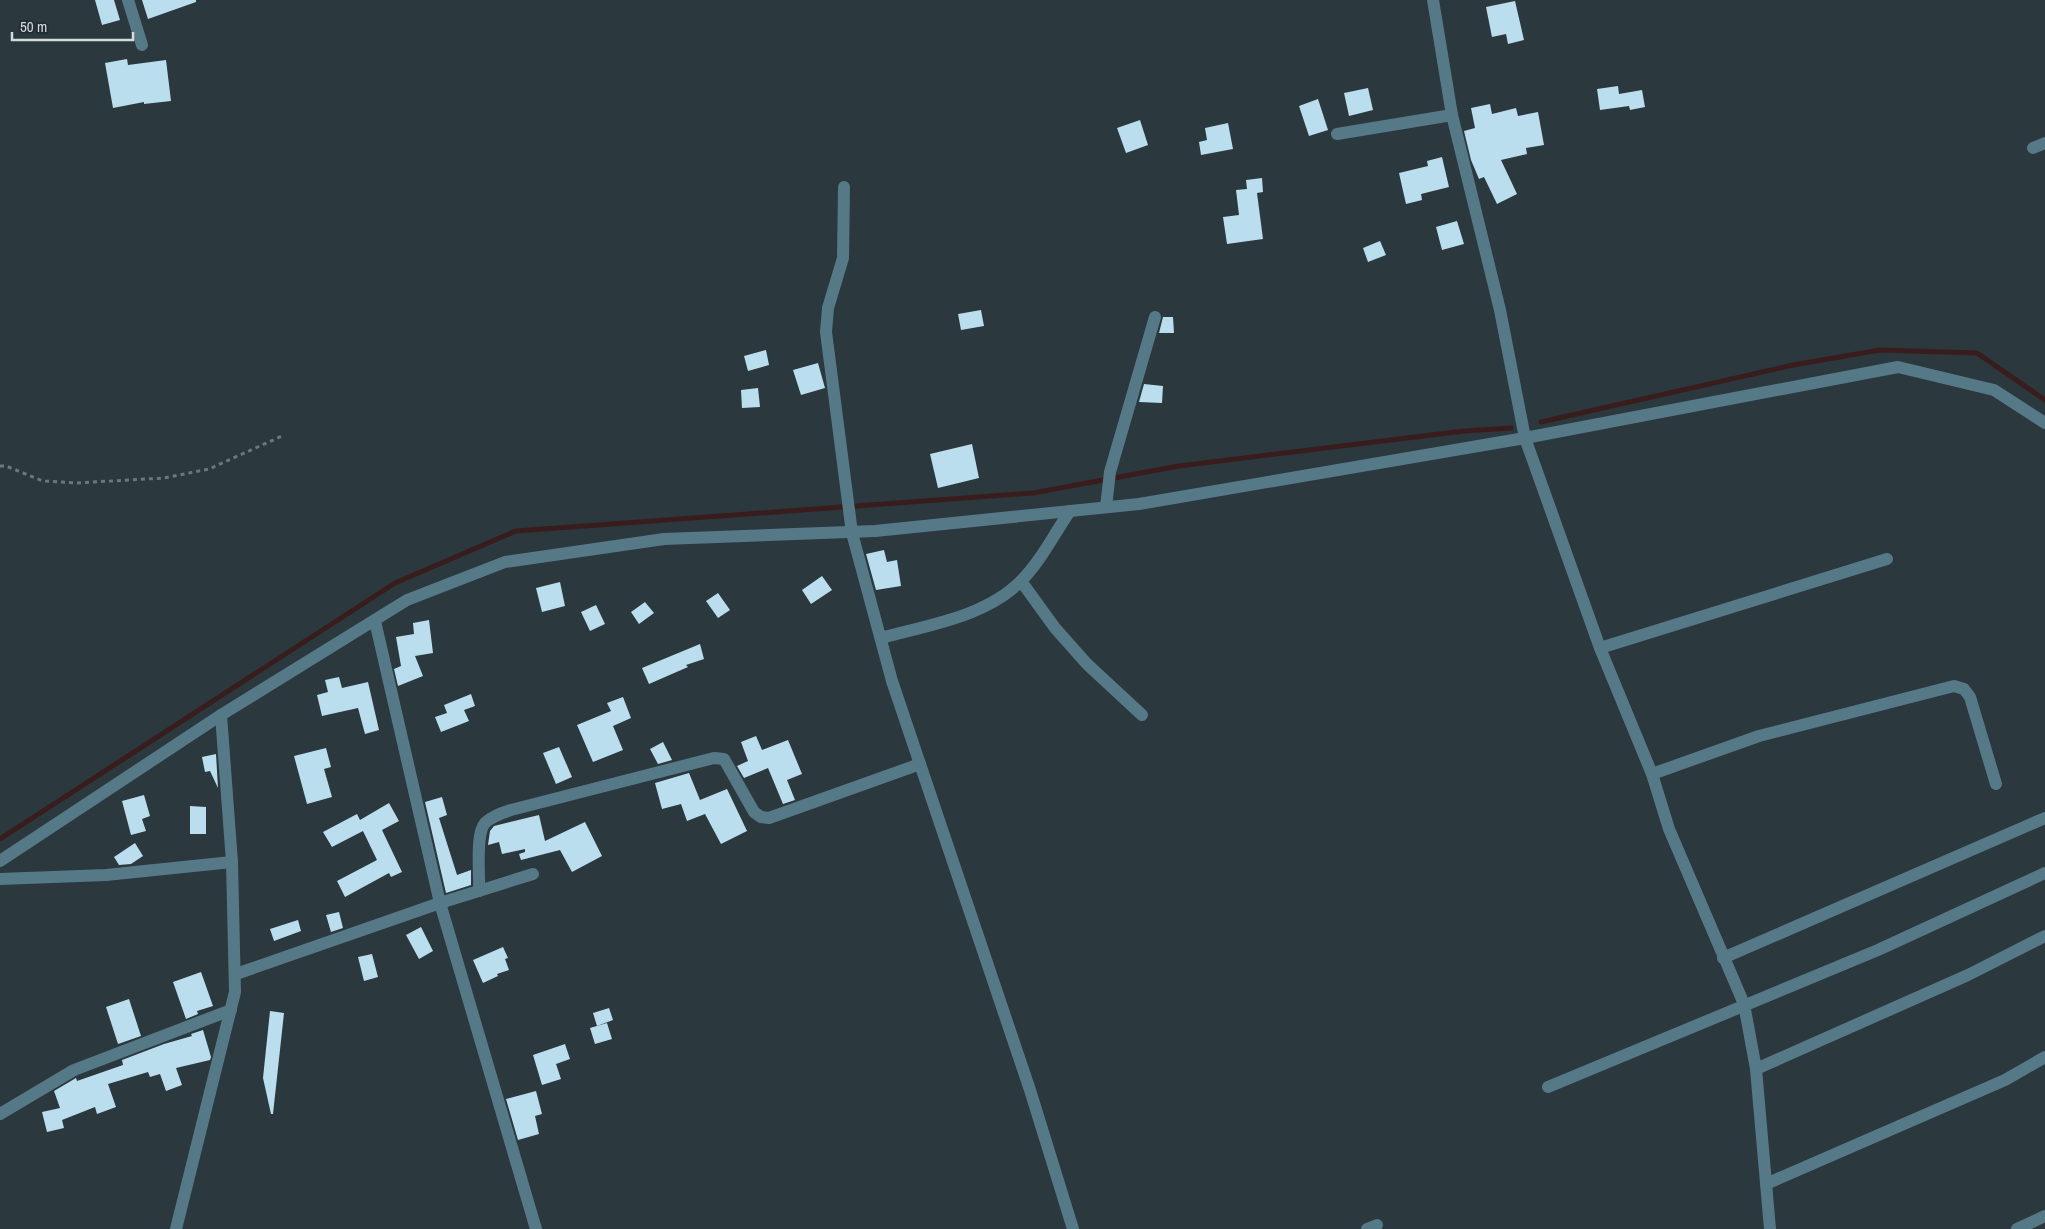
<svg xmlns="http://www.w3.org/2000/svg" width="2045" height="1229" viewBox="0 0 2045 1229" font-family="'Archivo Narrow',sans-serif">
  <rect width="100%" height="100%" fill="#2b383e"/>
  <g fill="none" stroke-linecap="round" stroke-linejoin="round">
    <g stroke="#391d1d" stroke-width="5">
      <polyline points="1541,422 1793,365 1880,350 1977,353 2045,400"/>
      <polyline points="0,839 395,583 516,531 1033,493 1179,466 1464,431 1511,428"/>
    </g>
  </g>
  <g fill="#bbdeee">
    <polygon points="95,0 114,0 120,20 102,25"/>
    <polygon points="142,0 196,0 196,2 148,19"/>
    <polygon points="1515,1 1524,40 1508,44 1506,34 1492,37 1486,7"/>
    <polygon points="127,59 128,65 166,60 171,101 144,104 144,102 113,108 105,63"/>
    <polygon points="1618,86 1619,94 1642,90 1645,107 1630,110 1629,106 1600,110 1597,89"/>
    <polygon points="1368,88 1373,110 1349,116 1344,93"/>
    <polygon points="1318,99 1328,130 1309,136 1299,106"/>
    <polygon points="1490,104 1492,114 1516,108 1518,116 1538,112 1544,145 1526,148 1527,154 1501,160 1517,194 1497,204 1484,177 1479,179 1471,160 1464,131 1475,128 1471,108"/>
    <polygon points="1140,120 1148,145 1126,153 1117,128"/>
    <polygon points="1228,123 1233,149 1201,155 1199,142 1207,140 1205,128"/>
    <polygon points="1442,157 1449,187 1421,194 1422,200 1406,204 1399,173 1428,166 1427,161"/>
    <polygon points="1262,178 1263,192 1257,193 1263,239 1227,244 1223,217 1239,215 1236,190 1247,189 1246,180"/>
    <polygon points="1457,221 1464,244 1442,250 1436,227"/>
    <polygon points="1380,241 1386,255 1368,262 1363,248"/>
    <polygon points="981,310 984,326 961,330 958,314"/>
    <polygon points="1163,317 1173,317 1174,333 1159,333"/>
    <polygon points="766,350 769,365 748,371 744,356"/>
    <polygon points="818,363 825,388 801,395 793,370"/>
    <polygon points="1144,384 1163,386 1162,403 1139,402"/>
    <polygon points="758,388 760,407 742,408 741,390"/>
    <polygon points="972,444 979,478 938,488 930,454"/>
    <polygon points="884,550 887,562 897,560 901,586 876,590 866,554"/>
    <polygon points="822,576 832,590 811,604 802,590"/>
    <polygon points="560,582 565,606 542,612 536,588"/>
    <polygon points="718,593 730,610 718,618 706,601"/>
    <polygon points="645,602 654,613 639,624 631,612"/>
    <polygon points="596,605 605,624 590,631 581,612"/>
    <polygon points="429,620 433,653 415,656 423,676 398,686 394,669 401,666 396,637 414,634 413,623"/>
    <polygon points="700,644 704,659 686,665 688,667 649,684 642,668"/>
    <polygon points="339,677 342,688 368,682 379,730 365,734 358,708 322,716 317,695 328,692 325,680"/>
    <polygon points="471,694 475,706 464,710 469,721 441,732 435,717 447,713 444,705"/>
    <polygon points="623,697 631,718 613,726 623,750 593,762 577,725 611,711 607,703"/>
    <polygon points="756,736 762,750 788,740 802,774 787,780 795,800 783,804 768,768 744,778 737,766 748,761 741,742"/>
    <polygon points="663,742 672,760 658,764 650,749"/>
    <polygon points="559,747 572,777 556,784 543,753"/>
    <polygon points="326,748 331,767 324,769 332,797 307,804 294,756"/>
    <polygon points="216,754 218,788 210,771 205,772 202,757"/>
    <polygon points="689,773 700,800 727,789 747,831 721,844 705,814 687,821 681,804 662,809 655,783"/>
    <polygon points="144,795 150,816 142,819 146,831 131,835 122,801"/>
    <polygon points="442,797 447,815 439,818 457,875 471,870 471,885 446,893 425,802"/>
    <polygon points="389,803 399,821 382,830 402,872 391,877 389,873 345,897 337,881 377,860 363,831 332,847 323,832 357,814 360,820"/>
    <polygon points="190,806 206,807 206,834 190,834"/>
    <polygon points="539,815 545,841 585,822 602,856 572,872 560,850 521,860 519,854 525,852 525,849 502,854 499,842 488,845 490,831 494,826"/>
    <polygon points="135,843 143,856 131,864 119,865 114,857"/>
    <polygon points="339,912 343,928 331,932 326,915"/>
    <polygon points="298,920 301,931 274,941 270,929"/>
    <polygon points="421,927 433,951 419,959 406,935"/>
    <polygon points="503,947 508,958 505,959 509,970 497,974 498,976 483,983 473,960"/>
    <polygon points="372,954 378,977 364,981 358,957"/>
    <polygon points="201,972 213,1006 197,1011 198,1014 186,1019 173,982"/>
    <polygon points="129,999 141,1036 118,1044 106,1007"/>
    <polygon points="609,1008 613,1020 597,1026 593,1013"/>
    <polygon points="270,1011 284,1013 273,1114 271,1114 263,1078"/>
    <polygon points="607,1023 612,1039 595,1044 590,1028"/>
    <polygon points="203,1030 211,1057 210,1060 176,1068 182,1085 166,1091 160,1074 150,1077 148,1072 108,1084 116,1107 97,1114 95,1107 62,1120 64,1128 47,1132 42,1112 60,1108 54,1091 76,1078 77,1081 123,1065 122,1060 164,1044 192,1036 191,1034"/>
    <polygon points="565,1044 570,1059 556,1064 561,1079 542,1085 533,1055"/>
    <polygon points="536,1091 542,1114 535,1116 539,1134 518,1140 506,1099"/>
  </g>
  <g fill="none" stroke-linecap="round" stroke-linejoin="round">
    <polyline stroke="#6c777c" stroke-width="3" stroke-dasharray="4 4" stroke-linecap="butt" points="0,466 6,466 43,481 76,483 164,478 209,469 282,436"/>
    <g stroke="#567988" stroke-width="12">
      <polyline points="128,0 142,45"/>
      <polyline points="1433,0 1452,115 1500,310 1525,438 1600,648 1652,774 1669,829 1744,1004 1756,1069 1770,1229"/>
      <polyline points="1337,134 1452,115"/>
      <polyline points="2033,148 2045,143"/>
      <polyline points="844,187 843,258 828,308 826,332 852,533 892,681 1030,1090 1073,1229"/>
      <polyline points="1106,507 1110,472 1155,317"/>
      <polyline points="1021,581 1055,628 1087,664 1142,715"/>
      <polyline points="375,621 440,903 536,1229"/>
      <path d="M881,638C928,625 985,617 1021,581C1041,561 1054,534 1070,511"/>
      <polyline points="1600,648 1887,559"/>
      <polyline points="1652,774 1759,736 1954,686 1964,689 1970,697 1996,784"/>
      <polyline points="0,861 221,715 407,600 505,562 664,539 875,531 1139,504 1525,438 1898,367 1994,390 2045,423"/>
      <polyline points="0,879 106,875 232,862"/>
      <path d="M479,891C480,875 475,834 485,823C492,816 502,813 511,810L714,758L724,759L754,812L761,817L769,818L920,764"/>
      <polyline points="1723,958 2045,818"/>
      <polyline points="236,974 440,903 533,874"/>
      <polyline points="1756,1069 1968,975 2045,936"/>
      <polyline points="1548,1087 1878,950 2045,873"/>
      <polyline points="0,1114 74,1070 231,1010"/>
      <polyline points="1766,1184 2005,1080 2045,1057"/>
      <polyline points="176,1229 235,992 232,862 221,715"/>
      <polyline points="1367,1229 1377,1225"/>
      <polyline points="2017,1229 2045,1216"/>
    </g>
  </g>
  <path d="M12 32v8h121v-8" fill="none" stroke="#d5dce0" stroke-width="2.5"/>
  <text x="20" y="32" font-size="15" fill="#d5dce0" stroke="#222e34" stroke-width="4" paint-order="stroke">50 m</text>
</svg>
